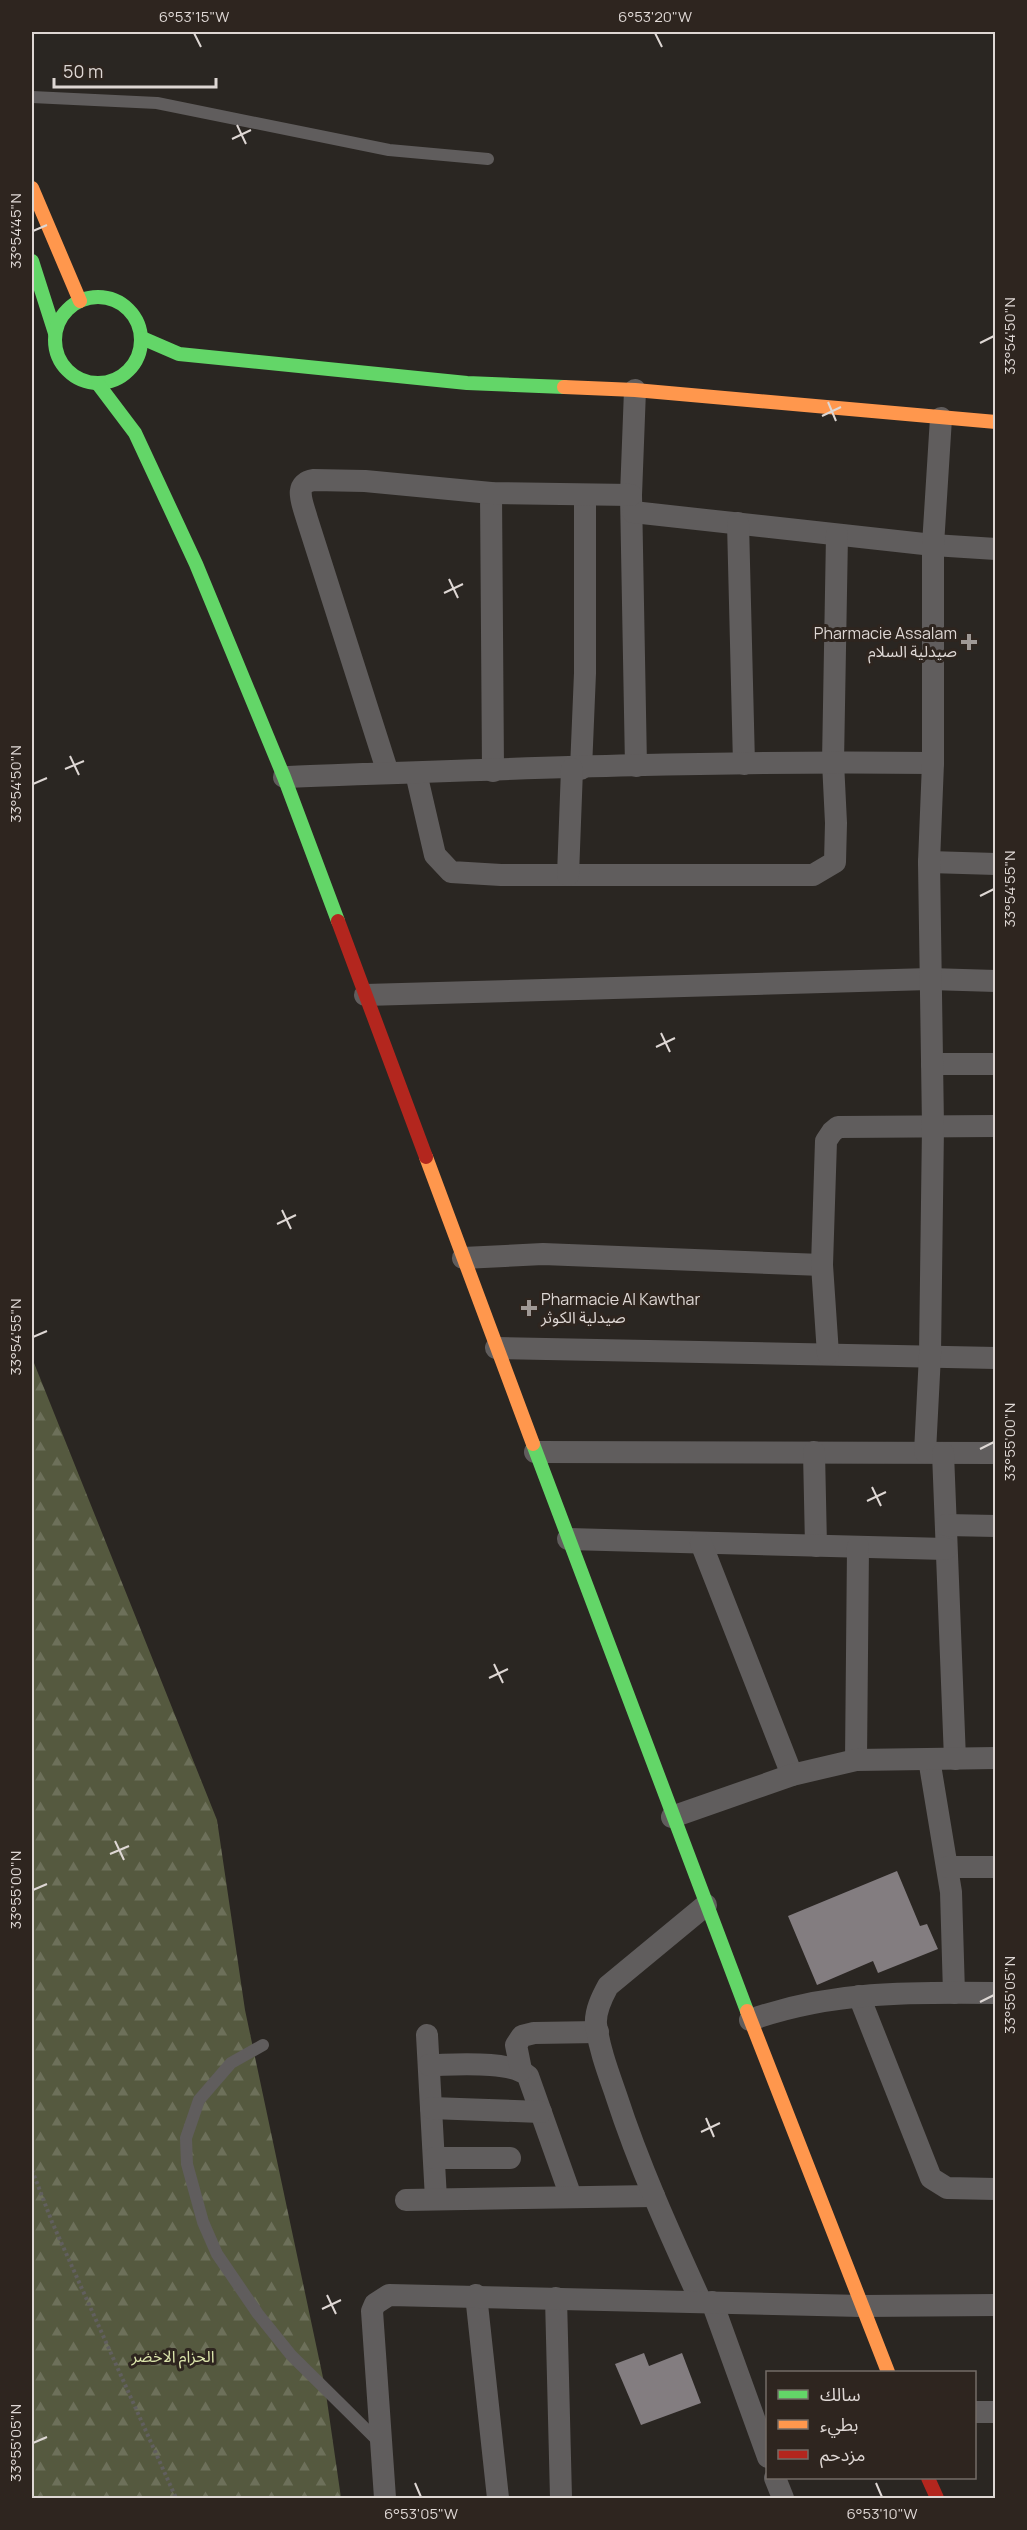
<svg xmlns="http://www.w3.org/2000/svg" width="1027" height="2530" viewBox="0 0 1027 2530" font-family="Manrope,'Noto Sans Arabic',sans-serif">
  <defs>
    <pattern id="forest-firs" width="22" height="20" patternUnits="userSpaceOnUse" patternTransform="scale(1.5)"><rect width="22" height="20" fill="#55593f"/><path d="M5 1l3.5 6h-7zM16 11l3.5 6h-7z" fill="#6d705a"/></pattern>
  </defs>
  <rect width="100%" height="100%" fill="#2a2622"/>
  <polygon fill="url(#forest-firs)" points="32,1358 217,1820 245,2010 325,2387 341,2498 32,2498"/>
  <g fill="#837d80">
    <polygon points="897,1871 920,1926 927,1924 938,1949 878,1973 873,1961 817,1985 788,1916"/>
    <polygon points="644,2353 649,2366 682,2353 701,2403 641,2425 615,2364"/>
  </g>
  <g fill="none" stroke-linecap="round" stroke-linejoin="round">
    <polyline stroke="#615f5e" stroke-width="4" stroke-dasharray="3 3" stroke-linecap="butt" points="32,2170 52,2222 176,2498"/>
    <g stroke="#605d5d" stroke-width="12">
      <polyline points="32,97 157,103 389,150 488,159"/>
      <polyline points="263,2045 231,2063 199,2100 186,2138 187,2164 203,2222 217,2254 258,2314 291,2355 380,2443"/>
    </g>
    <g stroke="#605d5d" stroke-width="22">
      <polyline points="635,390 631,495 636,766"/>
      <polyline points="491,493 493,771"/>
      <polyline points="633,512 933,545 996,549"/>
      <polyline points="738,523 744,764"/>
      <polyline points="581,769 585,673 585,495"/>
      <path d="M388,773L307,519C303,504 292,483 314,480L365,481L491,493L631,495"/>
      <polyline points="416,773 435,855 451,872 501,875 813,875 835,862 836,823 833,762 837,535"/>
      <path d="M284,777C500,769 717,760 933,763"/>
      <polyline points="929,862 996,864"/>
      <polyline points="568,875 572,769"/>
      <polyline points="365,995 930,979 996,981"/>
      <polyline points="932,1064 996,1064"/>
      <polyline points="463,1258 543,1254 822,1265"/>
      <polyline points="496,1348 996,1358"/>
      <polyline points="828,1354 822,1265 826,1141 832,1132 838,1127 996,1126"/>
      <polyline points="535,1452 996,1453"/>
      <polyline points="814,1452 816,1546"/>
      <polyline points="925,1452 930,1355 933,1126 929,862 933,763 933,545 941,418"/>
      <polyline points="943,1453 955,1759"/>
      <polyline points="946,1525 996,1526"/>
      <polyline points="568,1539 946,1549"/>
      <polyline points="701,1543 792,1775"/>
      <polyline points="929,1759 951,1892 954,1993"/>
      <polyline points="856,1760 858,1547"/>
      <polyline points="672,1817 792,1775 856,1760 996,1758"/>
      <polyline points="948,1867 996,1867"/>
      <polyline points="859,1996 931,2178 947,2188 996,2189"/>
      <path d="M750,2020C832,1991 910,1992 996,1993"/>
      <polyline points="427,2035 436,2199"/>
      <path d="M429,2065C452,2065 511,2060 528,2076L571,2197"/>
      <polyline points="521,2070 516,2045 522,2036 534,2033 598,2032"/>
      <polyline points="431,2108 541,2112"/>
      <polyline points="434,2158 510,2158"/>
      <polyline points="406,2200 654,2196"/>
      <polyline points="476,2295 498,2498"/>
      <polyline points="556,2298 561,2498"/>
      <path d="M701,2302C670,2234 639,2166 616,2095C608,2072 599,2048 596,2024C595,2011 602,1997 608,1986L706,1905"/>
      <polyline points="712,2302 768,2457"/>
      <polyline points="974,2412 996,2412"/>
      <polyline points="775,2478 783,2498"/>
      <polyline points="385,2498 372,2311 375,2304 389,2295 862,2306 996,2305"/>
    </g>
    <g stroke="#63d668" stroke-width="14">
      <polyline points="32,261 55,333"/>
      <circle cx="98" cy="340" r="43"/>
      <polyline points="142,338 179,354 467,383 564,387"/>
      <polyline points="98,384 135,433 196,564 284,777 338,921"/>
      <polyline points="533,1444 747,2011"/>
    </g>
    <g stroke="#ff974d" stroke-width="14">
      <polyline points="32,188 80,301"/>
      <polyline points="564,387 635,390 996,422"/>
      <polyline points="426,1157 533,1444"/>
      <polyline points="747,2011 888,2372"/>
    </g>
    <g stroke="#b3261e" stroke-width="14">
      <polyline points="338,921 426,1157"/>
      <polyline points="928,2478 937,2498"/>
    </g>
  </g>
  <path fill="none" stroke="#ded7d4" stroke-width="2" d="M194,33L201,47M655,33L662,47M237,125L246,144M232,139L251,130M33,231L47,225M980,343L994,336M828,402L836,421M822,416L841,407M449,579L458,598M444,593L463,584M70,756L79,775M65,769L84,761M33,784L47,778M980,896L994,889M661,1033L670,1052M656,1047L675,1038M282,1210L291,1229M277,1224L296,1215M33,1337L47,1331M980,1449L994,1442M872,1487L881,1506M867,1501L886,1492M494,1664L503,1683M489,1678L508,1669M115,1841L124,1860M110,1854L129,1846M33,1890L47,1884M980,2002L994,1995M706,2118L714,2137M701,2132L720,2123M327,2295L336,2314M322,2309L341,2300M33,2443L47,2437M415,2483L421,2497M876,2483L882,2497"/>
  <g fill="#9f9996" stroke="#2e251f" stroke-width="2">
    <path d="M966 633h6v6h6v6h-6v6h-6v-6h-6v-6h6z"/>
    <path d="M526 1299h6v6h6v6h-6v6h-6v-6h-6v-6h6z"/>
  </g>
  <g text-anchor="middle" stroke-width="6" stroke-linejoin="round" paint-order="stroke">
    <g font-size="16" fill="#ded7d4" stroke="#2e251f" text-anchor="end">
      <text x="957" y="639">Pharmacie Assalam<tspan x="957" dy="18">صيدلية السلام</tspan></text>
      <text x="541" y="1305" text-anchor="start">Pharmacie Al Kawthar<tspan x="541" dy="18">صيدلية الكوثر</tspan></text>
    </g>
    <g font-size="16" fill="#dbe4ab" stroke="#2e251f">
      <text x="173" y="2362">الحزام الاخضر</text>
    </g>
  </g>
  <rect width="1027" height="2530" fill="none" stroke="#2e251f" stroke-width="66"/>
  <rect x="766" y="2371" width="210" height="108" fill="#2e251f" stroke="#746c67" stroke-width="1.5"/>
  <rect x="778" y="2390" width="30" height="9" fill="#63d668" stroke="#746c67" stroke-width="1.5"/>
  <text x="820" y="2401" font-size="18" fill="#ded7d4">سالك</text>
  <rect x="778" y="2420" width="30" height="9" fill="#ff974d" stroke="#746c67" stroke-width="1.5"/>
  <text x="820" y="2431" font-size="18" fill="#ded7d4">بطيء</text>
  <rect x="778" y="2450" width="30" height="9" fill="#b3261e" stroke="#746c67" stroke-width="1.5"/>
  <text x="820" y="2461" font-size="18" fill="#ded7d4">مزدحم</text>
  <path d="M54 78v9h162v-9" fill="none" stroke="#ded7d4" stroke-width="3"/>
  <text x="63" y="78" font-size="18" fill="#ded7d4" stroke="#2e251f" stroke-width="4.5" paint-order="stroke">50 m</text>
  <rect x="33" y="33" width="961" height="2464" fill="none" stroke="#ded7d4" stroke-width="2"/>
  <g font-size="15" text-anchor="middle" fill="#ded7d4">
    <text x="194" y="22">6°53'15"W</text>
    <text x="655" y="22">6°53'20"W</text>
    <text transform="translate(16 231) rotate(-90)" y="5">33°54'45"N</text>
    <text transform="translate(1010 336) rotate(-90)" y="5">33°54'50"N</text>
    <text transform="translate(16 784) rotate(-90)" y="5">33°54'50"N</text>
    <text transform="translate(1010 889) rotate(-90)" y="5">33°54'55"N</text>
    <text transform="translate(16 1337) rotate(-90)" y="5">33°54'55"N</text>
    <text transform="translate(1010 1442) rotate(-90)" y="5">33°55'00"N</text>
    <text transform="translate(16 1890) rotate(-90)" y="5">33°55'00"N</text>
    <text transform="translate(1010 1995) rotate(-90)" y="5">33°55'05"N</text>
    <text transform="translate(16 2443) rotate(-90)" y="5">33°55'05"N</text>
    <text x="421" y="2519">6°53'05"W</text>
    <text x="882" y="2519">6°53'10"W</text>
  </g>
</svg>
